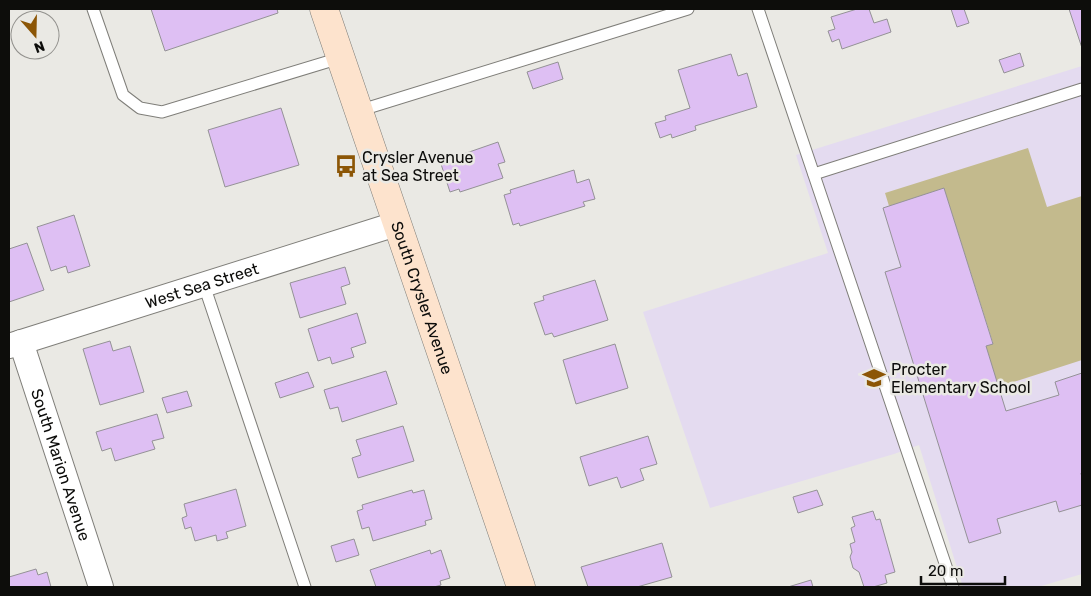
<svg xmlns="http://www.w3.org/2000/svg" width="1091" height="596" viewBox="0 0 1091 596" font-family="Rubik,sans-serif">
  <rect width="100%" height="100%" fill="#eae9e4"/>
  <polygon fill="#e4dbf0" points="1082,66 1082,574 1038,587 963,587 919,445 894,454 710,508 643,312 828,253 796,155"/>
  <polygon fill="#c3ba8d" points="1028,148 1047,207 1082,196 1082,360 998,387 986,346 993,343 944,189 889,206 885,193"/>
  <g fill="#debff3" stroke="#949296">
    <polygon points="151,9 277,9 278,13 165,51"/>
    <polygon points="857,9 869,9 874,23 887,19 891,32 842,49 839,39 832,42 828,31 835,29 831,17"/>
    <polygon points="951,9 964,9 969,23 957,27"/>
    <polygon points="1069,9 1082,9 1082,48"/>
    <polygon points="1020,53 1024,66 1004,73 999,60"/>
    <polygon points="731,54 738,76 747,73 757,107 695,126 696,130 672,138 671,134 660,138 655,123 666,120 665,116 690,108 678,70"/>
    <polygon points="558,62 563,79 533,89 527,72"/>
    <polygon points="281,108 299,165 225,187 208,130"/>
    <polygon points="498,142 505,162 498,164 503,178 460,192 459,189 450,192 441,164 450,162 449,159"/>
    <polygon points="574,170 577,183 589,179 595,199 583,202 585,206 520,226 519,223 513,225 504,195 511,193 510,190"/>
    <polygon points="944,188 993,344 986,346 1006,411 1059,395 1055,382 1082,373 1082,472 1081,473 1082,478 1082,505 1059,512 1056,501 997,519 1001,533 969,543 885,272 901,267 883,208"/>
    <polygon points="74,215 90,266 68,273 66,266 51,271 37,227"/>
    <polygon points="27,243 44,290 9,302 9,249"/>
    <polygon points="345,267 350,284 341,287 346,304 300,318 290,283"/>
    <polygon points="595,280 608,320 554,337 552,333 545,335 534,303 544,300 543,296"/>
    <polygon points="357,313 366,343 351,348 354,357 332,364 330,357 318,361 308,329"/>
    <polygon points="110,341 113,351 130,346 144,392 100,405 83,349"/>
    <polygon points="615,344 628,388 576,404 563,360"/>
    <polygon points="386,371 397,404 342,422 338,407 330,409 324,390"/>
    <polygon points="308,372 314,387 280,398 275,383"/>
    <polygon points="187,391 192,406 167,413 162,398"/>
    <polygon points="157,414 164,438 152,441 155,449 115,461 111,448 102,451 96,432"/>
    <polygon points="403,426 414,461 358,478 352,458 361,455 356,440"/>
    <polygon points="648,436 657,464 640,469 644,480 621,488 617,477 589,486 580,457"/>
    <polygon points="236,489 246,526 226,532 228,538 217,541 216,535 195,541 191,527 185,529 182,518 187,516 184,504"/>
    <polygon points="412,490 413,493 424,490 432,519 425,521 426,525 373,541 369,527 362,529 357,511 363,509 362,505"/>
    <polygon points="817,490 823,505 798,513 793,497"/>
    <polygon points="873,511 876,520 880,519 895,572 885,575 887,583 873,587 864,587 859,572 853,568 850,557 852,552 850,544 855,542 851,528 855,526 852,517"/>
    <polygon points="354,539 359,555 336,562 331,546"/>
    <polygon points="662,543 672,577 637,587 588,587 581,567"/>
    <polygon points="430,550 431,554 441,550 450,578 440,581 441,585 434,587 376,587 370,570"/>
    <polygon points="36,569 38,575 47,572 51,587 9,587 9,577"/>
    <polygon points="811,580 813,587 788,587"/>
  </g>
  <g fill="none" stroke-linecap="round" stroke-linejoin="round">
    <defs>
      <g id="lane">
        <polyline points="93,9 123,95 140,108 162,112 340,58"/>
        <polyline points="758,9 953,587"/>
        <polyline points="358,111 688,9"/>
        <polyline points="814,174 1082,89"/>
        <polyline points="204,285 305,587"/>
      </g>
      <g id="street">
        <path id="s1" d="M21,342L101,587"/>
        <path id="s2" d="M9,346L396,224"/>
      </g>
      <g id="secondary">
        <path id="s3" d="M324,9L521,587"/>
      </g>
    </defs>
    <use href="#lane" stroke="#7f7e79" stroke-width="13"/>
    <use href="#street" stroke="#7f7e79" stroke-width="26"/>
    <use href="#secondary" stroke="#7f7e79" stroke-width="29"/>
    <use href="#lane" stroke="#fff" stroke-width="11"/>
    <use href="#street" stroke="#fff" stroke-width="24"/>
    <use href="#secondary" stroke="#fde3cd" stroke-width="28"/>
  </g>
  <defs>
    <symbol id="bus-bare" viewBox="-9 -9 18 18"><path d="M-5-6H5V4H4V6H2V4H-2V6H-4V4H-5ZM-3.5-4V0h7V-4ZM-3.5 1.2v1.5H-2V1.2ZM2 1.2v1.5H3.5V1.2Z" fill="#8c5606" stroke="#eae9e4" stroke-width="2.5" paint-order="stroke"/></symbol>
    <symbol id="school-bare" viewBox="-9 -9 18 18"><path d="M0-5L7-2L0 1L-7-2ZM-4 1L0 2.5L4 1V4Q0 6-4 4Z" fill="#8c5606" stroke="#eae9e4" stroke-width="2.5" paint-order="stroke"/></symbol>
  </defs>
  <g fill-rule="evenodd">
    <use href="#bus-bare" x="330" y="150" width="32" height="32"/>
    <use href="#school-bare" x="858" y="362" width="32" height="32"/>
  </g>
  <g text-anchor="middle" stroke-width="5" stroke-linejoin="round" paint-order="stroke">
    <g font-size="16" fill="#0d0d0b" stroke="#eae9e4" text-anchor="start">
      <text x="362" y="163">Crysler Avenue<tspan x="362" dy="18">at Sea Street</tspan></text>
      <text x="891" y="375">Procter<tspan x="891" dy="18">Elementary School</tspan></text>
    </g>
    <g font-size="16" fill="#0d0d0b" stroke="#eae9e4">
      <text dy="6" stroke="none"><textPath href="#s2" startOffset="202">West Sea Street</textPath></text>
      <text dy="6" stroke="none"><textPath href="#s3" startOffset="305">South Crysler Avenue</textPath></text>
      <text dy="6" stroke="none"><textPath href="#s1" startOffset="129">South Marion Avenue</textPath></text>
    </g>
  </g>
  <rect width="1091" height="596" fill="none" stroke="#0d0d0b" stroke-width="20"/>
  <g transform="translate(35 35) rotate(160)"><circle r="24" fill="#eae9e4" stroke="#92918d"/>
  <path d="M0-4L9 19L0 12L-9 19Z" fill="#8c5606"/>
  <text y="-8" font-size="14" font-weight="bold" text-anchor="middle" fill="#0d0d0b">N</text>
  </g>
  <path d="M921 576v8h84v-8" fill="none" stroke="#0d0d0b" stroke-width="2.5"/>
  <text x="928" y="576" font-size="15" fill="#0d0d0b" stroke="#eae9e4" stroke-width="4" paint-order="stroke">20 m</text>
</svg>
